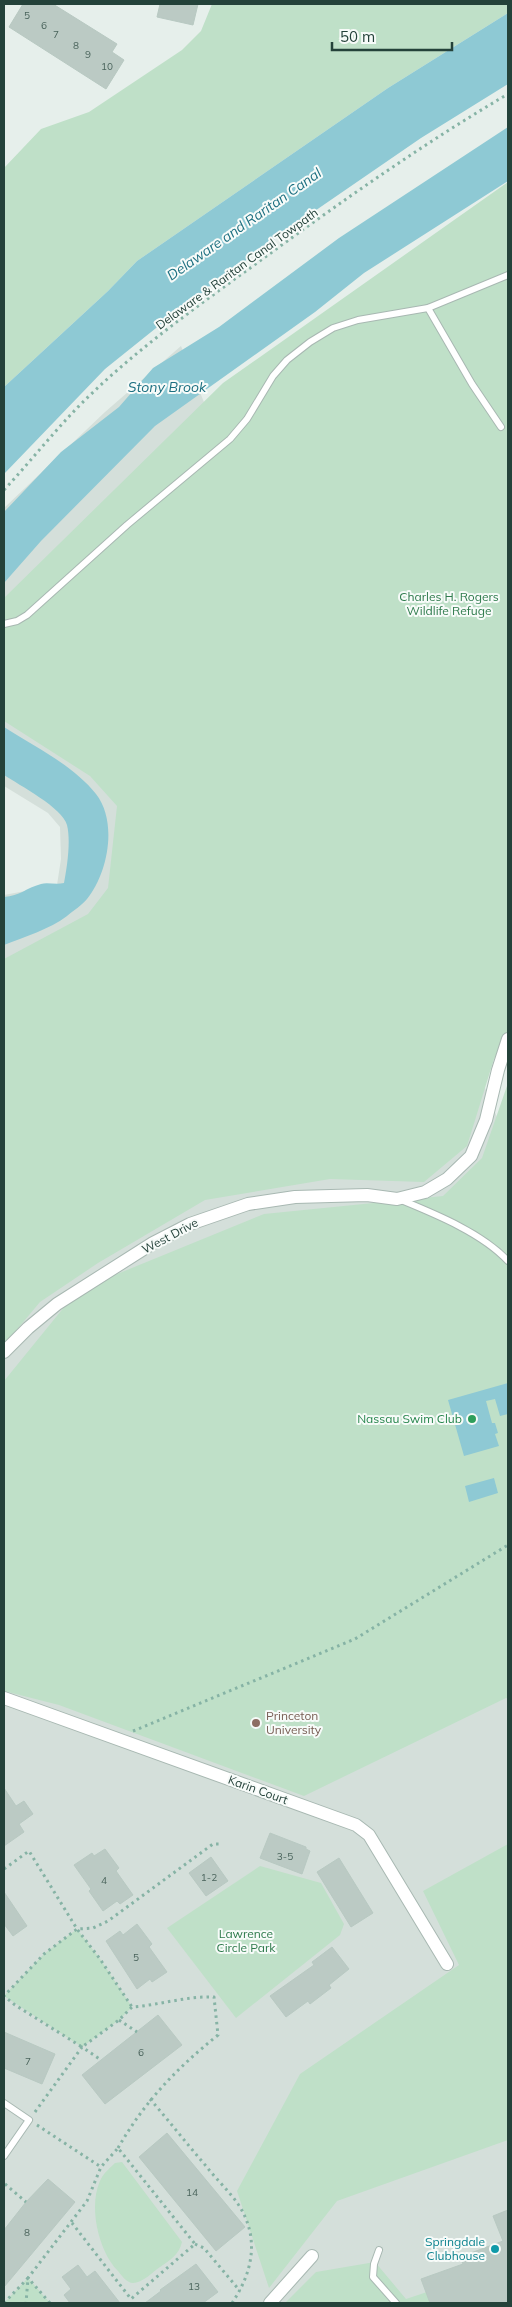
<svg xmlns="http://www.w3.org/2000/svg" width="512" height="2307" viewBox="0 0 512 2307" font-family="Mulish,sans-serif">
  <rect width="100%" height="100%" fill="#e6efeb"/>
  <polygon fill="#d4dfda" points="181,346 508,1144 508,2303 4,2303 4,895 57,885 61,859 60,827 48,813 4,786 4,508 105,412"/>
  <g fill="#bfe0c8">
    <polygon points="212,4 508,4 508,13 388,88 137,261 108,291 4,387 4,168 41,129 89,112 182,50 201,31"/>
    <polygon points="508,182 508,1032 494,1059 467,1146 424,1182 330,1179 205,1200 98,1263 40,1302 4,1345 4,959 88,914 108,888 117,806 90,776 4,721 4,598 223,383"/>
    <polygon points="508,1083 508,1699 506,1698 304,1796 59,1705 4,1691 4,1381 78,1290 264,1214 443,1196 482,1158"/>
    <polygon points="508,1844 508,2140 337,2201 269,2288 237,2191 300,2074 459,1965 423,1891"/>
    <polygon points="260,1866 321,1883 344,1924 340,1935 236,2018 167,1928"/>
    <polygon points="77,1929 100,1959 132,2007 119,2020 82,2047 4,1996 44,1954"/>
    <path d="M122,2162L182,2242C179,2255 170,2260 160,2267C153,2272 142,2283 133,2283C127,2283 122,2276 118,2271C98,2251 87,2203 102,2177C105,2172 111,2167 115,2163Z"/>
    <polygon points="375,2262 406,2299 508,2265 508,2303 285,2303 316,2272"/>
    <polygon points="28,2278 50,2303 4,2303"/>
  </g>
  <g fill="#8ec9d4">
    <polygon points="508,13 508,84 421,138 290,228 181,308 105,369 4,474 4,387 108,291 137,261 388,88"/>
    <polygon points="508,127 508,181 364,273 315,312 155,426 41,541 4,583 4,512 61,452 119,407 153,368 219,327 339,238"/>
    <path d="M4,727C35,747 73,765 96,794C118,822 108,873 87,899C82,905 73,911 67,916C50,929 24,937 4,945V897C20,896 26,888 41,884C47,882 56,885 64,883C67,868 71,841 67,825C63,808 19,785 4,775Z"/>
    <polygon points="508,1383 508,1414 500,1416 495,1399 486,1401 492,1423 495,1423 498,1433 495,1434 499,1446 464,1456 448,1400"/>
    <polygon points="494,1478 498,1493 469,1502 465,1486"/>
  </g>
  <g fill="#bbcac4" stroke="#b8c9c2">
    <polygon points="23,4 53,4 117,44 112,52 124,60 106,89 9,27"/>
    <polygon points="160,4 198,4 193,25 157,17"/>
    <polygon points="4,1788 16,1806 24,1801 33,1814 19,1824 24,1832 4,1846"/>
    <polygon points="270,1833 306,1847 306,1849 310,1851 302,1874 260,1858"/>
    <polygon points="105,1849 119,1868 116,1871 133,1895 120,1904 117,1901 103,1911 89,1891 91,1889 74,1865 92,1853 94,1856"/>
    <polygon points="211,1857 228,1881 206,1896 189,1873"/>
    <polygon points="339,1858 373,1913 351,1927 317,1872"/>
    <polygon points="4,1892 27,1926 13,1936 4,1924"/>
    <polygon points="137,1924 152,1944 149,1947 167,1972 152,1982 150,1979 137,1989 106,1941 120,1931 123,1935"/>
    <polygon points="332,1947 349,1969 329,1985 331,1988 310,2004 308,2001 286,2017 270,1996 314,1965 312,1962"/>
    <polygon points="158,2015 182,2045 105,2104 82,2075"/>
    <polygon points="4,2032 55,2054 42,2084 4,2068"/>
    <polygon points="167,2133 245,2227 216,2251 139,2157"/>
    <polygon points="48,2179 75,2202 4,2287 4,2230 26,2202"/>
    <polygon points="508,2210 508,2303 430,2303 421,2279 463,2264 460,2257 503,2241 493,2216"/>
    <polygon points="196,2264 218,2292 203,2303 145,2303 161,2291 160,2290"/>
    <polygon points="78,2265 87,2277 95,2271 120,2303 70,2303 64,2295 71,2289 62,2277"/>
  </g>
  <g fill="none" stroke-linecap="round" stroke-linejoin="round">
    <defs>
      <g id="lane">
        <polyline points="428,308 472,384 501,427"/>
        <polyline points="4,624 17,621 27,615 127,525 230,439 247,419 273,376 287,360 310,342 333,328 358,320 428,308 508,275"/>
        <path d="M401,1200C435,1214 482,1233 508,1261"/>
        <polyline points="4,2103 29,2120 4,2156"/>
        <polyline points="379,2250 374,2264 373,2277 396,2303"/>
      </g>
      <g id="street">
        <polyline points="4,1352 28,1328 57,1304 153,1243 190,1224 248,1204 295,1197 367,1195 397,1199 425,1192 447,1179 471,1156 486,1120 498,1070 508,1039"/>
        <polyline points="4,1698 356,1825 369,1835 447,1964"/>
        <polyline points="270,2303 312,2256"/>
      </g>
    </defs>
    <use href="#lane" stroke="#a8b8b2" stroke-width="8"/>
    <use href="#street" stroke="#a8b8b2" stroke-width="14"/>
    <g stroke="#86b3a5" stroke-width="3" stroke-dasharray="2.5 4" stroke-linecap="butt">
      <path d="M4,490C29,463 52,434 77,408C131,353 195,308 257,263C338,204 421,145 508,94"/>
      <polyline points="133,1731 355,1639 508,1545"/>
      <polyline points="4,1869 29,1851 77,1929 100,1959 132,2007"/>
      <polyline points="119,2020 137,2032"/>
      <path d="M150,2099C169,2121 187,2144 206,2166C216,2179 229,2191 238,2204C260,2237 253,2272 232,2303"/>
      <polyline points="35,2112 82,2047 101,2060"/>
      <polyline points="37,2125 101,2167"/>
      <path d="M118,2148C145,2101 176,2069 218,2035L214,1997C186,1996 160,2005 132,2007L119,2020L82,2047L15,2005L4,1996L44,1954L77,1929L93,1928L108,1921L213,1844H222"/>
      <polyline points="5,2184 26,2202"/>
      <polyline points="195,2244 204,2248 240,2291"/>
      <polyline points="4,2303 28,2278 26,2303"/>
      <polyline points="50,2303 28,2278 87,2201 101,2167 118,2148 195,2244 131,2299 72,2223"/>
    </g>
    <use href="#lane" stroke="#fff" stroke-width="6"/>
    <use href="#street" stroke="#fff" stroke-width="12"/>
  </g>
  <circle fill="#2e9e5b" stroke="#f7fbf9" stroke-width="2" cx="472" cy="1419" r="5"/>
  <circle fill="#8d6e63" stroke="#f7fbf9" stroke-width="2" cx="256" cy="1723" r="5"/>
  <circle fill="#0f9aa8" stroke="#f7fbf9" stroke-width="2" cx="495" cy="2249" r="5"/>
  <g text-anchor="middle" stroke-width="4" stroke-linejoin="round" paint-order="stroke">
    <g font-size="10" fill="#4a645c">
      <text x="27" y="19">5</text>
      <text x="44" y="29">6</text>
      <text x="56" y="38">7</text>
      <text x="76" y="49">8</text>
      <text x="88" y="58">9</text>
      <text x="107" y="70">10</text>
      <text x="285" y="1860">3-5</text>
      <text x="209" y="1881">1-2</text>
      <text x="104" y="1884">4</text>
      <text x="136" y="1961">5</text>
      <text x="141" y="2056">6</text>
      <text x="28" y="2065">7</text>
      <text x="192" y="2196">14</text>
      <text x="27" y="2236">8</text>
      <text x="194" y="2290">13</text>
    </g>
    <g font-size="12" fill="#24423a" stroke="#f7fbf9">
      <text transform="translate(237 269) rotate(-36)" y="4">Delaware &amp; Raritan Canal Towpath</text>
      <text transform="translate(170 1236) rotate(-28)" y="4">West Drive</text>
      <text transform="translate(258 1790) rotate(20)" y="4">Karin Court</text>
    </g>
    <g font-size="12" fill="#2d7a4b" stroke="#f7fbf9">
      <text x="449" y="601">Charles H. Rogers<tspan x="449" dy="14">Wildlife Refuge</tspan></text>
      <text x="246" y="1938">Lawrence<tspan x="246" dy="14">Circle Park</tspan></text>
    </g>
    <g font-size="12" fill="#27864d" stroke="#f7fbf9" text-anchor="end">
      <text x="462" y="1423">Nassau Swim Club</text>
    </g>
    <g font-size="12" fill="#785e54" stroke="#f7fbf9" text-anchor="start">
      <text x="266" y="1720">Princeton<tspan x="266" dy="14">University</tspan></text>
    </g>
    <g font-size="12" fill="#0d838f" stroke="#f7fbf9" text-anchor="end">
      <text x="485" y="2246">Springdale<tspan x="485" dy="14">Clubhouse</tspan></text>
    </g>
    <g font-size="14" font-style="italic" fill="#1c6f80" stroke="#f7fbf9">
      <text transform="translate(244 224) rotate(-35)" y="5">Delaware and Raritan Canal</text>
      <text x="167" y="392">Stony Brook</text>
    </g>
  </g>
  <rect width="512" height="2307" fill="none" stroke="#24423a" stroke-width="10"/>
  <path d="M332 42v8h120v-8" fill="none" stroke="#24423a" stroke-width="2.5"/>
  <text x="340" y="42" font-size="15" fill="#24423a" stroke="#f7fbf9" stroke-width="4" paint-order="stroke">50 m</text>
</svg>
